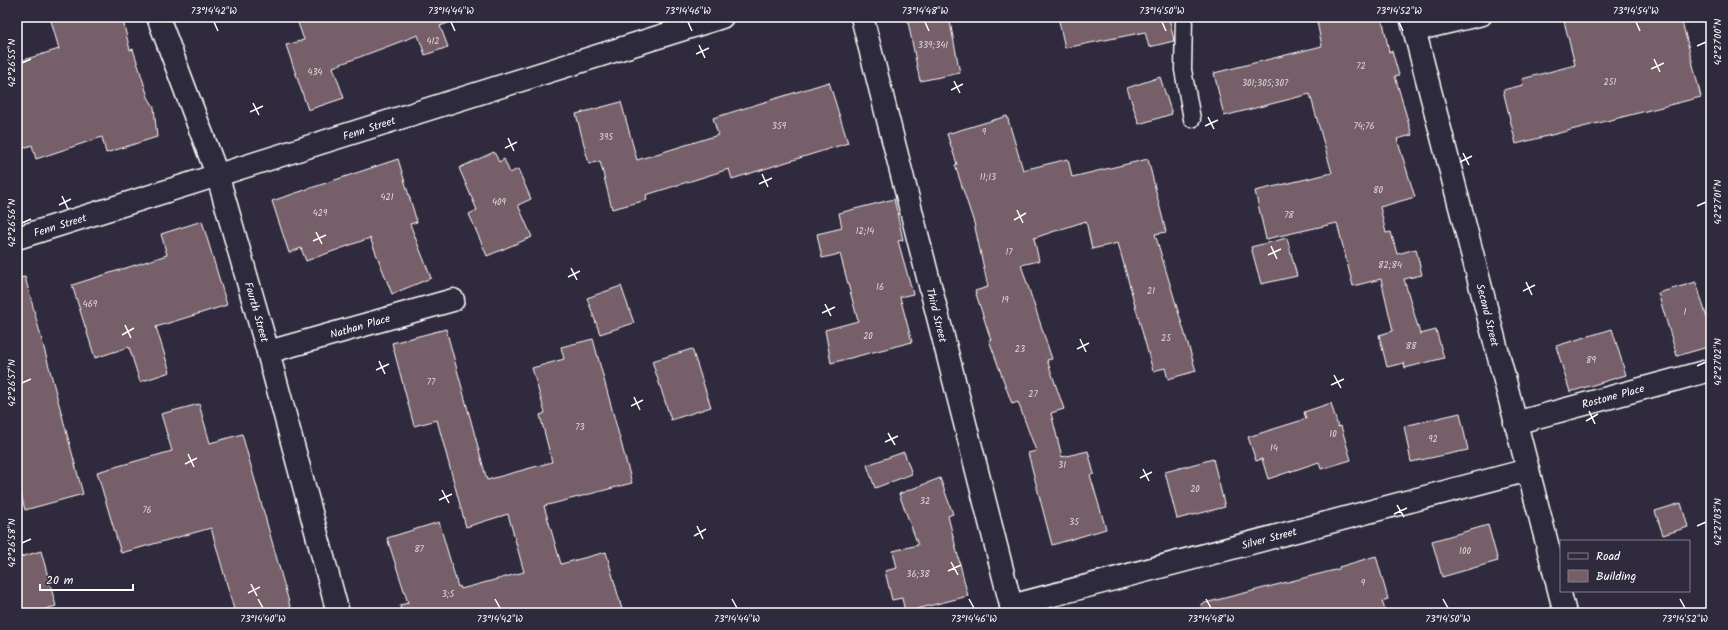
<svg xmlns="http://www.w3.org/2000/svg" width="1728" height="630" viewBox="0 0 1728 630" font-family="Kalam,sans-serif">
  <rect width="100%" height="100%" fill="#2f2a3d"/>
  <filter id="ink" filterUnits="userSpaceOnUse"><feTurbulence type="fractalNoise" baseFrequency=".025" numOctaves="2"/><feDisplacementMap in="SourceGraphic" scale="8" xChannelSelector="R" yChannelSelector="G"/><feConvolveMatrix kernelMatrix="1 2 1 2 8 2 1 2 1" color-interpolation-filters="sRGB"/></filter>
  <g filter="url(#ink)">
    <g fill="#775f69" stroke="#fff">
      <polygon points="50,17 122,17 130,50 133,49 148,97 154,107 157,137 106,153 102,137 36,159 32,145 21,149 17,135 17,62 59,49"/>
      <polygon points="296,17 458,17 459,19 440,26 448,47 425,55 418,35 333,67 344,98 308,110 286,45 304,40"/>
      <polygon points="907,17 949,17 960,73 920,81"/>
      <polygon points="1058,17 1169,17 1174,41 1149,47 1145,32 1065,48"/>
      <polygon points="1316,17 1382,17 1389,52 1392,51 1399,75 1395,76 1412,135 1397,139 1415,197 1380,207 1386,233 1391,232 1397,254 1416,249 1422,275 1404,279 1420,334 1436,330 1444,358 1405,368 1404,363 1387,367 1379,335 1393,331 1381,279 1353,286 1337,223 1266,239 1255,191 1332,173 1310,94 1224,116 1214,73 1322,46"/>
      <polygon points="1563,17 1681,17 1701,97 1516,144 1503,90 1523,85 1522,79 1575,65"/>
      <polygon points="1160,77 1172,114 1139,124 1127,88"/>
      <polygon points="829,82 848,143 732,179 729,169 646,195 647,200 612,209 600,161 589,164 576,114 621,102 637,160 718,135 713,118"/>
      <polygon points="1007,116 1023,170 1068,159 1072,177 1148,159 1166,232 1155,234 1196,371 1168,379 1165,368 1153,371 1118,243 1092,249 1086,221 1034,238 1039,261 1021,265 1052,359 1047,360 1064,409 1051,413 1062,457 1088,451 1094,474 1090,475 1106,529 1052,545 1028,453 1036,451 1018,402 1012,404 989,340 991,340 975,291 988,287 974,223 955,165 957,164 947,134"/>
      <polygon points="494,152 499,162 504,159 510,173 518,169 531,199 518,205 532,237 487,256 469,214 477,210 459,168"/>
      <polygon points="398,159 417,222 410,224 431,278 392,294 370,238 306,261 301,248 289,253 272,201"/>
      <polygon points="894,199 903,240 898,241 913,294 900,297 912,342 831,363 825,330 858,321 840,254 822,258 817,234 842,228 839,213"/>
      <polygon points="202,221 227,305 156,327 170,372 140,382 129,347 95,358 72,285 167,255 161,234"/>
      <polygon points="1287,238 1297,276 1261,284 1251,247"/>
      <polygon points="25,277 83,494 25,510 17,479 17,278"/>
      <polygon points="1696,282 1711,331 1711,346 1677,356 1658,293"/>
      <polygon points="621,286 634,323 600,334 587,298"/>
      <polygon points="446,329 487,480 552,462 540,415 545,413 532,368 564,359 561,347 593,339 632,483 544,506 561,564 606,552 623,613 401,613 400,605 408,603 387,538 439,522 458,587 460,586 461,589 524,572 508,514 466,527 437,420 414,426 392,343"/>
      <polygon points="1612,329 1626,375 1570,392 1556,346"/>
      <polygon points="692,349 711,407 671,420 652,361"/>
      <polygon points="1331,403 1338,427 1341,426 1351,460 1321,469 1319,462 1268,479 1262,459 1256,461 1248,437 1306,419 1304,412"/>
      <polygon points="199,404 210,443 242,434 292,613 235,613 211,528 121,553 97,472 172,451 161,414"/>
      <polygon points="1460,413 1468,450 1411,462 1404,426"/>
      <polygon points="904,452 912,474 875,488 867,465"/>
      <polygon points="1213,459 1225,507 1177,519 1165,472"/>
      <polygon points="940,478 953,514 948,516 968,596 905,612 902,598 892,600 885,571 897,568 893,551 918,545 899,494"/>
      <polygon points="1681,503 1688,527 1663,535 1655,511"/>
      <polygon points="1488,525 1498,561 1442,577 1432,541"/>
      <polygon points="41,551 56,606 32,613 17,613 17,558"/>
      <polygon points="1376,556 1388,599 1382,601 1386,613 1202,613 1201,604 1339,569 1339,567"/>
    </g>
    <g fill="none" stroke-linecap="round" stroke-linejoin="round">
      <defs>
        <g id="service">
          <polyline points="1184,17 1183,70 1192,119"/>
          <polyline points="1415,33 1483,17"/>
        </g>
        <g id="minor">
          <polyline points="862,17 1013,613"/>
          <polyline points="268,352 453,300"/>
          <polyline points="1515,423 1711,370"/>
          <polyline points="1011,606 1528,470"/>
        </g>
        <g id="tertiary">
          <polyline points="158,17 218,177 268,352 338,613"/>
          <polyline points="1411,17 1565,613"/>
          <polyline points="17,238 722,17"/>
        </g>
      </defs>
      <use href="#service" stroke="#fff" stroke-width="19"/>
      <use href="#minor" stroke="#fff" stroke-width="25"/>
      <use href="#tertiary" stroke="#fff" stroke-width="25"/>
      <use href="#service" stroke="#2f2a3d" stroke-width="16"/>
      <use href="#minor" stroke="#2f2a3d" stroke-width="22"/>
      <use href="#tertiary" stroke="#2f2a3d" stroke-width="22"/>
    </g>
  </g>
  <path fill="none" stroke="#fff" stroke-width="1.5" d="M214,22L218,31M451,22L455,31M688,22L692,31M925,22L929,31M1162,22L1166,31M1399,22L1403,31M1636,22L1640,31M699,45L705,58M1697,46L1706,42M696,54L709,48M1654,59L1660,72M22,63L31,59M1651,69L1664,63M954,81L960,93M951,90L963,84M253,103L259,115M250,112L263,106M1208,117L1214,129M1205,126L1218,120M508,138L514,151M505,148L517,142M1463,153L1469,165M1460,162L1472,156M762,174L768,187M759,184L772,178M62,196L68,209M59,205L71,199M1697,206L1706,202M1017,210L1023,223M1014,220L1026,213M22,223L31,219M316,232L322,244M313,241L326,235M1271,246L1277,259M1268,255L1281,249M571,268L577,280M568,277L580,271M1526,282L1532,295M1523,291L1535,285M825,304L831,316M822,313L835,307M125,325L131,338M122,335L134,328M1080,339L1086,352M1077,349L1089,343M379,361L385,374M1697,366L1706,362M376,370L389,364M1334,375L1341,388M22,383L31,379M1331,385L1344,379M634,397L640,410M631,406L643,400M1589,411L1595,424M1586,421L1598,414M888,433L895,445M885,442L898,436M188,454L194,467M185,464L197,458M1143,469L1149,481M1140,478L1152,472M442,490L449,503M439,500L452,494M1397,505L1404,517M1394,514L1407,508M697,526L703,539M1697,526L1706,522M694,536L706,529M22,543L31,539M951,562L958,575M948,571L961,565M251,584L257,596M248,593L260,587M258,599L263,608M495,599L500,608M732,599L737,608M969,599L974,608M1206,599L1211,608M1443,599L1448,608M1680,599L1685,608"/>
  <g text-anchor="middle" stroke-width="3" stroke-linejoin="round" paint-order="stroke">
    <g font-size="9" fill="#ddd7da">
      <text x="433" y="44">412</text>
      <text x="933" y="48">339;341</text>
      <text x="1361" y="69">72</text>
      <text x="315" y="75">434</text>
      <text x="1610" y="85">251</text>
      <text x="1265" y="86">301;305;307</text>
      <text x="779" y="129">359</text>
      <text x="1364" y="129">74;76</text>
      <text x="984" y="135">9</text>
      <text x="606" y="140">395</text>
      <text x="988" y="180">11;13</text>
      <text x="1378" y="193">80</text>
      <text x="387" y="200">421</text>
      <text x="499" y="205">409</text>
      <text x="320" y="216">429</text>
      <text x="1289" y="218">78</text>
      <text x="865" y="234">12;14</text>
      <text x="1009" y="255">17</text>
      <text x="1390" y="268">82;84</text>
      <text x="880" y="290">16</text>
      <text x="1151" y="294">21</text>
      <text x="1005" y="303">19</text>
      <text x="90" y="307">469</text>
      <text x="1685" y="315">1</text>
      <text x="868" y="339">20</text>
      <text x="1166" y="341">25</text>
      <text x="1411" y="349">88</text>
      <text x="1020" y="352">23</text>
      <text x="1591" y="363">89</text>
      <text x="431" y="385">77</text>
      <text x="1033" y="397">27</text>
      <text x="580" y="430">73</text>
      <text x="1333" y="437">10</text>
      <text x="1433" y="442">92</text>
      <text x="1274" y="451">14</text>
      <text x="1062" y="468">31</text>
      <text x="1195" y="492">20</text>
      <text x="925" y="504">32</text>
      <text x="147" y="513">76</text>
      <text x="1074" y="525">35</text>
      <text x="419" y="552">87</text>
      <text x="1465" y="554">100</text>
      <text x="918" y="577">36;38</text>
      <text x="1363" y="586">9</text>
      <text x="448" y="597">3;5</text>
    </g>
    <g font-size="11" fill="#fff" stroke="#2f2a3d">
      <text transform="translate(369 128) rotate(-18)" y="4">Fenn Street</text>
      <text transform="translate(60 225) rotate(-17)" y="4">Fenn Street</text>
      <text transform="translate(257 312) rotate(74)" y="4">Fourth Street</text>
      <text transform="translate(937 315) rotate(76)" y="4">Third Street</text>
      <text transform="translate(1488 315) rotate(76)" y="4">Second Street</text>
      <text transform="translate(360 326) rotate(-16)" y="4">Nathan Place</text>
      <text transform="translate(1613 396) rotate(-15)" y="4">Rostone Place</text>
      <text transform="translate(1269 538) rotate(-15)" y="4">Silver Street</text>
    </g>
  </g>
  <rect width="1728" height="630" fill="none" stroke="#2f2a3d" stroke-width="44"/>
  <rect x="1560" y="540" width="130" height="52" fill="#2f2a3d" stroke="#827f8b"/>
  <rect x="1568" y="553" width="20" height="6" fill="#2f2a3d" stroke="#827f8b"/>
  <text x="1596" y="560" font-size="12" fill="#ffffff">Road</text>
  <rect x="1568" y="570" width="20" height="12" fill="#775f69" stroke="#827f8b"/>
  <text x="1596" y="580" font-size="12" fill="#ffffff">Building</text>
  <path d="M40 584v6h93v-6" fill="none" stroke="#ffffff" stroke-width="2"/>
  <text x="46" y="584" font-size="12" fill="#ffffff" stroke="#2f2a3d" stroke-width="3" paint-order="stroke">20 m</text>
  <rect x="22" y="22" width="1684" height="586" fill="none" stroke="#fff" stroke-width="1.5"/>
  <g font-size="10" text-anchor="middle" fill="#fff">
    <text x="214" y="14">73°14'42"W</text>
    <text x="451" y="14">73°14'44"W</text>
    <text x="688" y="14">73°14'46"W</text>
    <text x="925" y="14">73°14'48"W</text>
    <text x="1162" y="14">73°14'50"W</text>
    <text x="1399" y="14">73°14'52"W</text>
    <text x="1636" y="14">73°14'54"W</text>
    <text transform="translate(1717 42) rotate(-90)" y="4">42°27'00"N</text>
    <text transform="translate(11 63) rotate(-90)" y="4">42°26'55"N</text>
    <text transform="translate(1717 202) rotate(-90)" y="4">42°27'01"N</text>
    <text transform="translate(11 223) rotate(-90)" y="4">42°26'56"N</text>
    <text transform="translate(1717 362) rotate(-90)" y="4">42°27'02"N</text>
    <text transform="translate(11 383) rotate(-90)" y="4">42°26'57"N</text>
    <text transform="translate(1717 522) rotate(-90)" y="4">42°27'03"N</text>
    <text transform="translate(11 543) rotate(-90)" y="4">42°26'58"N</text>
    <text x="263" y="622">73°14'40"W</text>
    <text x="500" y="622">73°14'42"W</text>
    <text x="737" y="622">73°14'44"W</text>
    <text x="974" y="622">73°14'46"W</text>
    <text x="1211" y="622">73°14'48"W</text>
    <text x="1448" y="622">73°14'50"W</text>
    <text x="1685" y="622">73°14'52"W</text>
  </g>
</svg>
